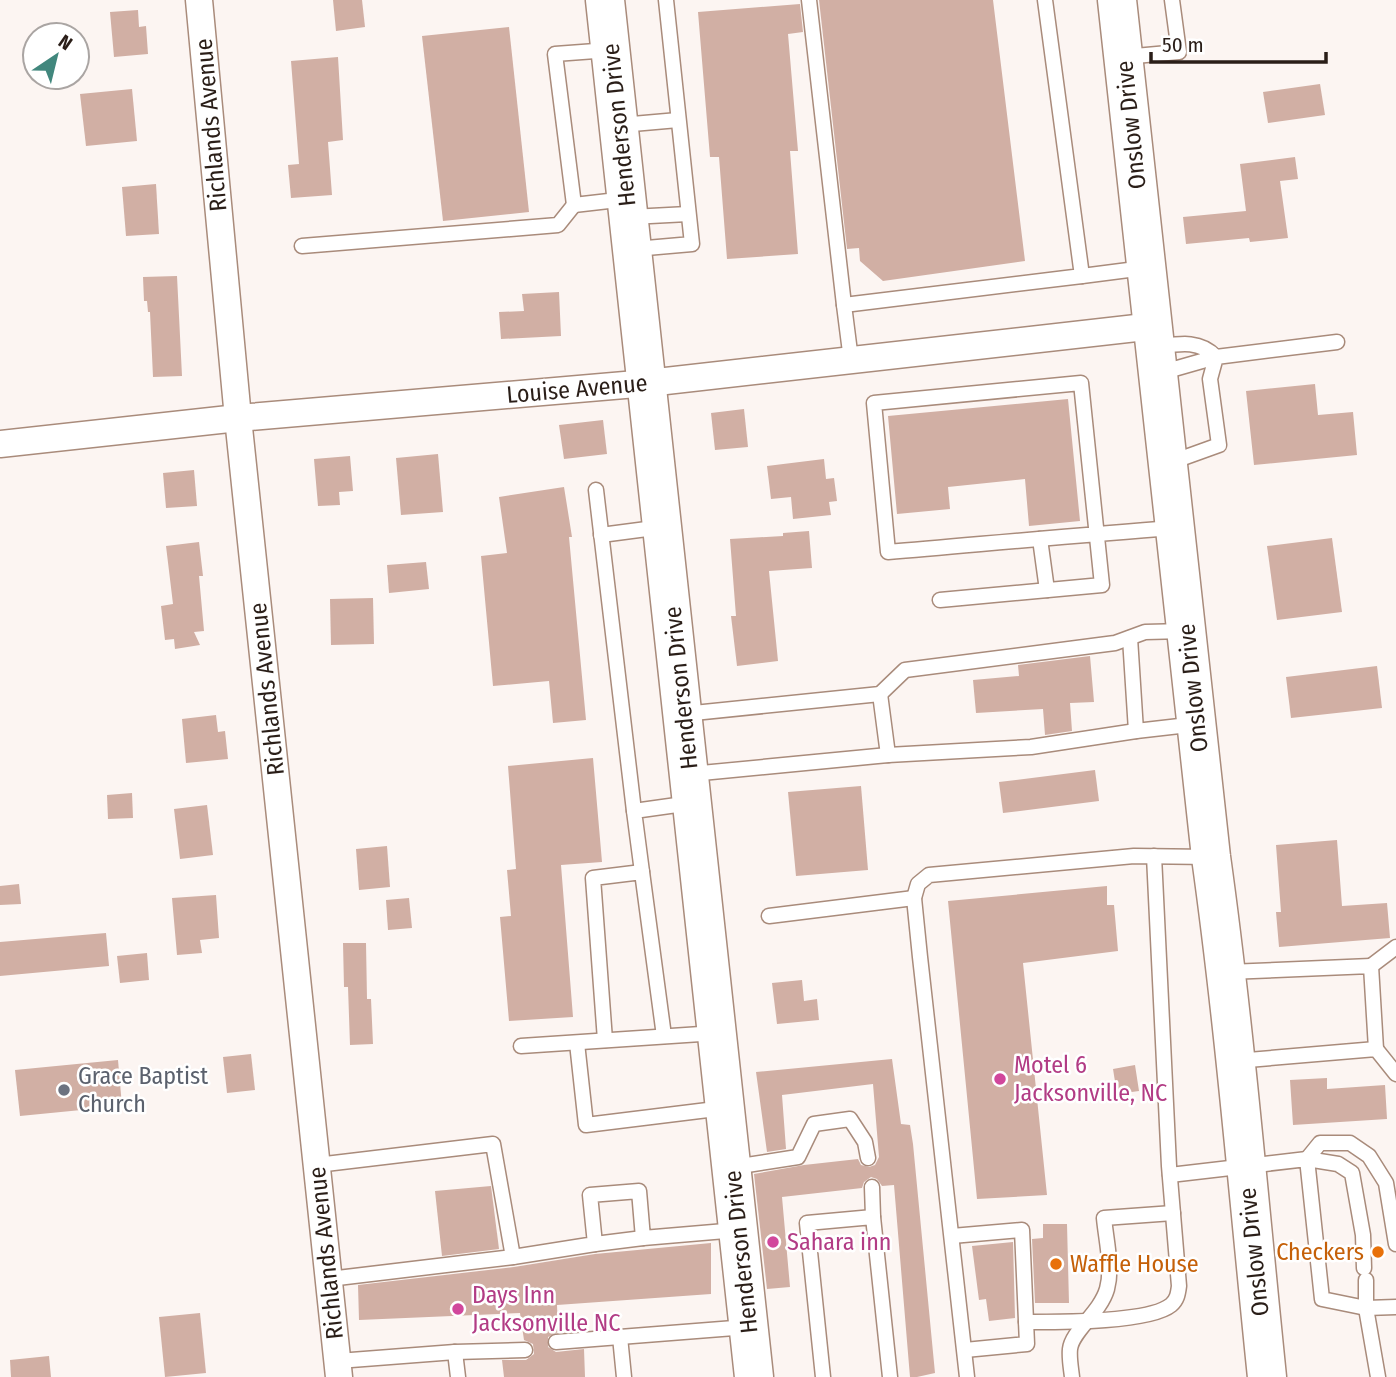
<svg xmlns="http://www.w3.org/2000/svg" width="1396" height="1377" viewBox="0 0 1396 1377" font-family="'Fira Sans Condensed',sans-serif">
  <rect width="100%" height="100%" fill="#fcf5f2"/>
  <g fill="#d1afa4">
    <polygon points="333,0 362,0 365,27 336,31"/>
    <polygon points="819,0 993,0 1025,261 883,281 860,261 859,248 847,249"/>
    <polygon points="800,4 803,32 788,34 798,151 790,151 798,254 727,259 719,157 710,157 698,12"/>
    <polygon points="138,10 139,27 146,26 148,54 114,57 110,12"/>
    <polygon points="509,27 529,212 443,221 422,36"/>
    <polygon points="338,57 343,140 328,142 332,195 291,198 288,165 299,164 291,61"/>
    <polygon points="1320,84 1325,115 1268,123 1263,92"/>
    <polygon points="132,89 137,141 86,146 80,94"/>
    <polygon points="1295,157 1298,179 1280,181 1288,238 1250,242 1249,238 1186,244 1183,217 1246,211 1240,164"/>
    <polygon points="156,184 159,234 126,236 122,187"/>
    <polygon points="177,276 182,376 153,377 150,312 148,312 147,301 144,301 143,277"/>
    <polygon points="559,292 561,336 501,339 499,312 524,311 522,294"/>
    <polygon points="1315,384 1318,415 1353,412 1357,455 1254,465 1246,391"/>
    <polygon points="1068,399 1080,521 1029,526 1025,479 948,487 950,509 897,514 888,416"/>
    <polygon points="744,409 748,447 715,450 711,413"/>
    <polygon points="603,420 607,454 564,459 559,425"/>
    <polygon points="438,454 443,512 401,515 396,458"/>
    <polygon points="350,456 353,491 339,492 340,505 318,506 314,459"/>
    <polygon points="824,459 826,479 834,478 837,501 829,502 831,515 793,519 791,497 771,499 767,466"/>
    <polygon points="194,470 197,506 166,508 163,473"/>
    <polygon points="564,487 572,537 569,537 586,720 553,723 549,681 493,686 481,556 507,553 499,497"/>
    <polygon points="809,531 812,568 769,571 778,661 737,666 731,616 736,616 730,539 783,536 783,533"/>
    <polygon points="1332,538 1342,612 1277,620 1267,546"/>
    <polygon points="199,542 203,576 199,576 204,631 194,632 200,645 175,649 174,639 165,640 161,606 173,604 166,546"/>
    <polygon points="426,562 429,589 389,593 387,565"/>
    <polygon points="373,598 374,644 331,645 330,599"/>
    <polygon points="1090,656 1094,702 1070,703 1072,731 1045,735 1043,709 976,713 973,680 1019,676 1018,665"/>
    <polygon points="1377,666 1382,708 1291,718 1286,677"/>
    <polygon points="216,715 218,732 225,731 228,759 186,763 182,719"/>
    <polygon points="593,758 602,862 561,865 573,1017 509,1021 500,917 511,916 507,870 516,869 508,766"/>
    <polygon points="1095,770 1099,801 1003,813 999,782"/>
    <polygon points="861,786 868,870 796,876 788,792"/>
    <polygon points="132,793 133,818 108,819 107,795"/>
    <polygon points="207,805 213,855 180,859 174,809"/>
    <polygon points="1337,840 1342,906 1387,903 1390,938 1279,947 1276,912 1281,912 1276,845"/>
    <polygon points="387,846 390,887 359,890 356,849"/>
    <polygon points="19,884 21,904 0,905 0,886"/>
    <polygon points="1107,886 1107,905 1114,905 1118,951 1023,963 1047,1195 977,1199 948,901"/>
    <polygon points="216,895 219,938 200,940 202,953 177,955 172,898"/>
    <polygon points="409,898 412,928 388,930 386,900"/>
    <polygon points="106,933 109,966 0,976 0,942"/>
    <polygon points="343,943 366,943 367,999 371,999 373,1044 350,1045 348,987 344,987"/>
    <polygon points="147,953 149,980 120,983 117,956"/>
    <polygon points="802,980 804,1001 817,999 819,1020 777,1024 772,983"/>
    <polygon points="251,1054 255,1090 227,1093 223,1057"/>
    <polygon points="892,1059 901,1124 910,1125 913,1144 935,1373 917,1377 910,1377 894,1185 882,1186 877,1179 871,1177 864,1182 862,1188 782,1197 790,1287 767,1289 754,1174 804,1165 858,1159 861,1165 869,1167 875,1165 879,1157 873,1084 782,1095 786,1149 767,1152 756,1072"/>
    <polygon points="118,1060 122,1106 20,1116 15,1070"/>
    <polygon points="1135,1065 1139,1091 1117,1094 1113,1069"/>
    <polygon points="1327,1078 1327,1089 1385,1085 1387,1119 1293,1125 1290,1080"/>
    <polygon points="491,1186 499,1249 442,1256 435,1191"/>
    <polygon points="1043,1224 1067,1224 1069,1303 1035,1303 1032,1239 1043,1238"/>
    <polygon points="1013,1242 1015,1318 989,1321 986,1299 979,1300 972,1246"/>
    <polygon points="711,1243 711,1294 557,1305 558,1332 548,1337 548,1347 556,1352 584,1349 585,1377 504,1377 502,1360 526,1360 534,1354 533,1344 524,1340 520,1313 359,1320 358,1285 514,1267 595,1254"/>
    <polygon points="200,1313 206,1373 165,1377 159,1317"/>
    <polygon points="49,1356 51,1377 11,1377 10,1360"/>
  </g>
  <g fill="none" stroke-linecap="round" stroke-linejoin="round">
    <defs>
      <g id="lane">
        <polyline points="809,0 844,305"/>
        <polyline points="609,50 555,54 574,205 626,199"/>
        <polyline points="1124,57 1179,52 1172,0"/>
        <polyline points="621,125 678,120"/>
        <polyline points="631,217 688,214"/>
        <polyline points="302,246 558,225 574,205"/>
        <polyline points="635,249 692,244 666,0"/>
        <polyline points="1082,276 1144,268"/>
        <path d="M1156,347C1178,344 1199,339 1216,357L1160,373"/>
        <polyline points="851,360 844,305 1082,276 1045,0"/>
        <polyline points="1169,463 1219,445 1210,379 1216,357 1337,342"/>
        <polyline points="596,490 634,811"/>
        <polyline points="601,535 662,527"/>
        <polyline points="1040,539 1047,590"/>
        <path d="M940,600L1102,585L1081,383L874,403L888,552C983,544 1079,535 1174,528"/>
        <polyline points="1130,638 1136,731"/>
        <polyline points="880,694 888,755"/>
        <polyline points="684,714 880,694 905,670 1115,643 1145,632 1185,631"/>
        <polyline points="691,774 888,755 1031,747 1136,731 1197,724"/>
        <polyline points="642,872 634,811 691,803"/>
        <polyline points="769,916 914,898"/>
        <polyline points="1371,966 1396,947"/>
        <polyline points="1228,972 1371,966 1376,1049"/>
        <polyline points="605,1040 593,878 642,872 664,1036"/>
        <polyline points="577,1043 586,1125 724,1108"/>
        <polyline points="521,1046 716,1033"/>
        <polyline points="1236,1061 1376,1049 1396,1074"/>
        <polyline points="317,1165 493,1144 513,1257"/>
        <polyline points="734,1167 798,1157 814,1124 850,1119 865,1142 868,1158"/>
        <polyline points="1170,1175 1307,1159 1322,1299 1366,1308 1396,1307"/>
        <polyline points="872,1187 873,1217"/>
        <polyline points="952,1236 1022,1230 1027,1344 965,1350"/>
        <polyline points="595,1244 643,1238"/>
        <polyline points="1364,1268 1363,1235 1352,1173 1338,1164 1307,1159 1320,1143 1350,1143 1369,1156 1386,1183 1396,1244"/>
        <polyline points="329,1279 513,1257 595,1244 590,1195 639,1191 643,1238 737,1230"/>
        <polyline points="1366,1280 1366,1308 1378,1377"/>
        <path d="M1026,1322C1055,1322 1149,1323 1171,1305C1177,1300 1178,1294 1179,1286L1169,1166L1154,856"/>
        <polyline points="620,1337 624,1377"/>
        <polyline points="556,1342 747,1327"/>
        <polyline points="455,1352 458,1377"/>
        <polyline points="338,1361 455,1352 525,1350"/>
        <polyline points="823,1377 807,1223 873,1217 890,1377"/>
        <polyline points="967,1377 920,957 914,898 918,884 929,875 1134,856 1210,857"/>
        <path d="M1072,1377C1071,1368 1069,1358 1070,1349C1072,1331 1100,1313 1107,1289C1113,1267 1106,1240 1104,1218L1173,1213"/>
      </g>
      <g id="street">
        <polyline points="199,0 238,418 339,1377"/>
        <polyline points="0,444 238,418 648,383 1154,326"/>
      </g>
      <g id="secondary">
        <polyline points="605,0 754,1377"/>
        <path d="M1117,0L1211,857C1235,1029 1249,1203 1267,1377"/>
      </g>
    </defs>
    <use href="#lane" stroke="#a98b7b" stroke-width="17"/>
    <use href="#street" stroke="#a98b7b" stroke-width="29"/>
    <use href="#secondary" stroke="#a98b7b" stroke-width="41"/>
    <use href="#lane" stroke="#fff" stroke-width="14"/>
    <use href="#street" stroke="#fff" stroke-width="26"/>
    <use href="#secondary" stroke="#fff" stroke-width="38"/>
  </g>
  <g fill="#d1479c" stroke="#fff" stroke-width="2.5">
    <circle cx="1000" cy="1079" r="7"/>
    <circle cx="773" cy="1242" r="7"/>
    <circle cx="458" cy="1309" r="7"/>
  </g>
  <circle fill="#6b7280" stroke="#fff" stroke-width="2.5" cx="64" cy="1090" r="7"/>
  <g fill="#e8710a" stroke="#fff" stroke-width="2.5">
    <circle cx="1378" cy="1252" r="7"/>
    <circle cx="1056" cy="1264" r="7"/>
  </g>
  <g text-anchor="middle" stroke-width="5" stroke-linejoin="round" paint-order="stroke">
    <g font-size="24" fill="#2a1e18" stroke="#fff">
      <text transform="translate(211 125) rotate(-95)" y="8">Richlands Avenue</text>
      <text transform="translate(619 125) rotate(-96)" y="8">Henderson Drive</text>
      <text transform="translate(1131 125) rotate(-96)" y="8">Onslow Drive</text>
      <text transform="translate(577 389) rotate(-5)" y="8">Louise Avenue</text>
      <text transform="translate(681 688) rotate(-96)" y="8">Henderson Drive</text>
      <text transform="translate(1193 688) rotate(-96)" y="8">Onslow Drive</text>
      <text transform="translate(267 689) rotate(-96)" y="8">Richlands Avenue</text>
      <text transform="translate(741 1252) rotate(-96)" y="8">Henderson Drive</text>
      <text transform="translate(1254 1252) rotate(-96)" y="8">Onslow Drive</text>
      <text transform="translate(326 1253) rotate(-96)" y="8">Richlands Avenue</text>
    </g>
    <g font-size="24" fill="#b23c85" stroke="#fff" text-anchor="start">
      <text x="1014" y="1073">Motel 6<tspan x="1014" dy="28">Jacksonville, NC</tspan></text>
      <text x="787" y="1250">Sahara inn</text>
      <text x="472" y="1303">Days Inn<tspan x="472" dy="28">Jacksonville NC</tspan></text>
    </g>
    <g font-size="24" fill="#5b616d" stroke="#fff" text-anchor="start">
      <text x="78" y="1084">Grace Baptist<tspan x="78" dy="28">Church</tspan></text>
    </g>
    <g font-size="24" fill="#c56008" stroke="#fff" text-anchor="end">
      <text x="1364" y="1260">Checkers</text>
      <text x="1070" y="1272" text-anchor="start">Waffle House</text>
    </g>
  </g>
  <g transform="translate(56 56) rotate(35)"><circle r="33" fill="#ffffff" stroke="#aaa5a3" stroke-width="2"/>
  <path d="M0-5L12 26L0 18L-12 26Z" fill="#41877d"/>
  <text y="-10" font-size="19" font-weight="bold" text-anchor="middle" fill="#2a1e18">N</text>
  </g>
  <path d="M1151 52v10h175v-10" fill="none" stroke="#2a1e18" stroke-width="3.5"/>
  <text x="1162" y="52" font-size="21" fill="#2a1e18" stroke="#ffffff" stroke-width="5" paint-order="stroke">50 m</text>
</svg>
